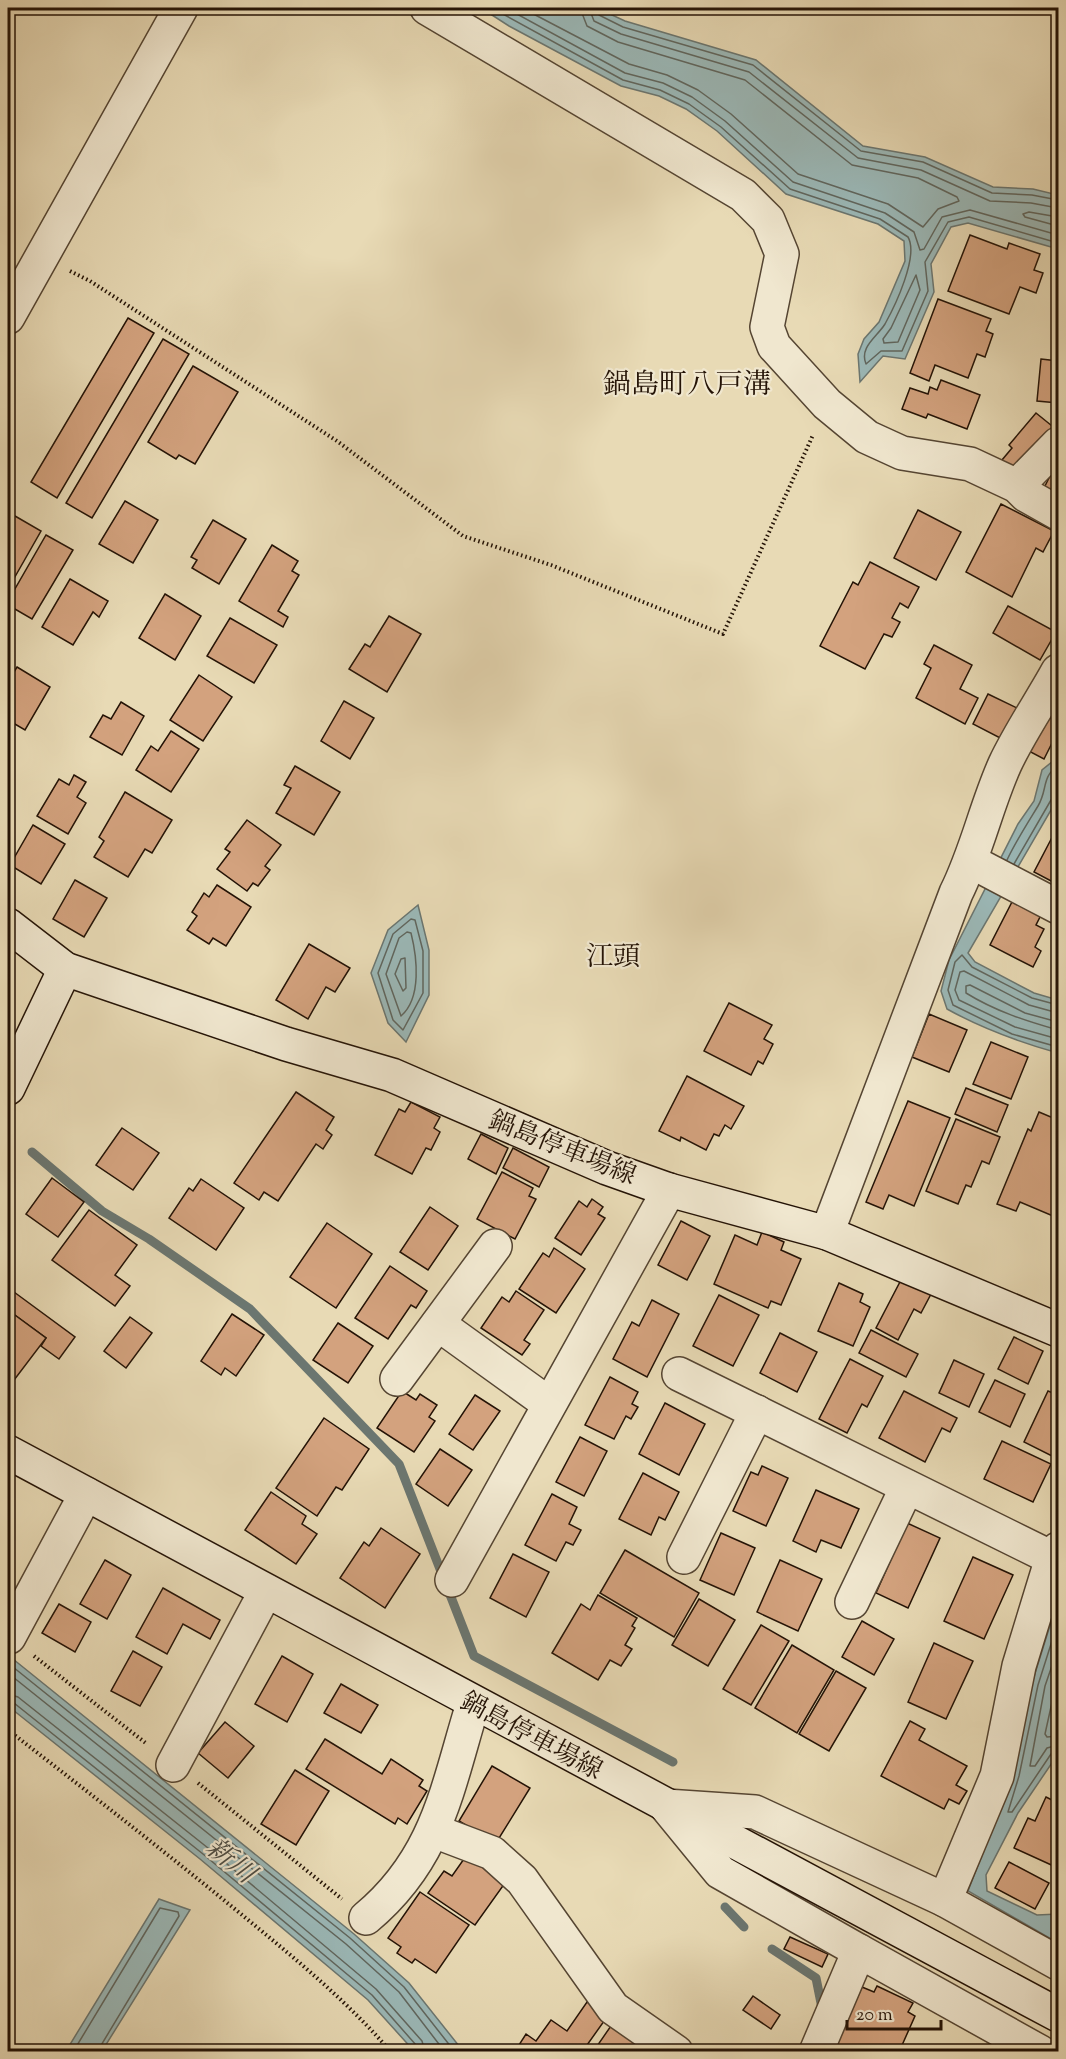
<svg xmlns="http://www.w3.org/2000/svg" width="1066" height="2059" viewBox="0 0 1066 2059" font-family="'Sorts Mill Goudy','Noto Serif JP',serif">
  <rect width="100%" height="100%" fill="#e8dab5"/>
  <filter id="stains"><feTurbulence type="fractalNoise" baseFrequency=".00333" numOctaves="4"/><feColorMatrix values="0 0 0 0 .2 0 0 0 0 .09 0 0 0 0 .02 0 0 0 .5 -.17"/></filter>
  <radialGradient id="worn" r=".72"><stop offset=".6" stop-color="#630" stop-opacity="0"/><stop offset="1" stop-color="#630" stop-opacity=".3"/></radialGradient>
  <g fill="#9bb8b7" stroke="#6b7670" stroke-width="1.5">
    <polygon points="481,8 597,8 625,21 756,60 863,146 925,157 993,187 1033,189 1058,195 1058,249 968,223 951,227 931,264 934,292 905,359 883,356 860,382 858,354 864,339 879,322 905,261 904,241 878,224 786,194 717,131 686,109 659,96 621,86 509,26"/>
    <path d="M1058,757V798L968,953L975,962L1034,993L1058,1000V1053C1019,1042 983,1029 947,1009L941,991L949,960L1018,824L1034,801L1042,770Z"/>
    <polygon points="418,905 429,950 429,995 406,1042 388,1023 371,973 388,930"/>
    <polygon points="1058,1600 1058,1754 1018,1813 986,1875 987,1891 1037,1915 1058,1914 1058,1943 968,1891 1013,1774 1032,1683"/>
    <polygon points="8,1655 354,1934 409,1983 463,2051 414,2051 368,2000 200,1859 8,1706"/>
    <polygon points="159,1899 190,1910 102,2051 66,2051"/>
  </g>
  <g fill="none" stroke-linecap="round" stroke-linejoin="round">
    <g stroke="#60665e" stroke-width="1.5">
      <path d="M492,8L623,80L660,90L689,104L721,127L790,189L880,219L908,237C919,256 895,306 885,324C877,337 859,347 866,364L881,351H902L928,291L925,262L948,222L969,217L1058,243"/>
      <polyline points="506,8 625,73 663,83 692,97 725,121 793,182 885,213 914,232 920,250 924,249 942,217 970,210 1058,235"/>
      <polyline points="522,8 629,64 667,75 698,90 731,114 798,174 888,204 923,227 938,209 959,201 957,197 918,178 852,165 745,80 618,42 587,26 580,8"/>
      <polyline points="589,8 594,21 621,34 749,72 858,158 921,170 990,201 1031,203 1058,208"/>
      <polyline points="596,8 599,15 623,27 753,65 861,151 923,162 992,193 1032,195 1058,200"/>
      <polyline points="1058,217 1029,212 1023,214 1025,217 1058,226"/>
      <polygon points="916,275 920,290 898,342 884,343 883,339 891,328"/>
      <path d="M1007,860C1016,841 1027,824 1038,806C1048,789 1041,778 1058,765"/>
      <polyline points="1014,864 1051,800 1058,797"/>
      <polygon points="411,919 415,920 423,951 423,993 403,1030 393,1020 378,973 393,934"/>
      <path d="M407,932L411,933C417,957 422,998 401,1016L386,974L399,938Z"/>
      <polygon points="405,958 406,988 403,991 395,974 401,959"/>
      <polyline points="1058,1005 1032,998 972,967 962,955 955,962 948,990 953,1005 1012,1034 1058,1047"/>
      <polyline points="1058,1013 1029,1005 964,971 960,972 955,990 959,1000 1015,1027 1058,1039"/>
      <path d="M1058,1022L1025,1013L970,985L966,986V993C995,1011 1026,1021 1058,1030"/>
      <polyline points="1058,1622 1038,1685 1019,1776 1008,1812 1012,1812 1051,1754 1058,1752"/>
      <polyline points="1058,1648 1045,1686 1030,1766 1035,1766 1047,1748 1058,1745"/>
      <polyline points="8,1663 350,1938 404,1987 455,2052"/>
      <polyline points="8,1673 346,1944 399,1992 445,2052"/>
      <polyline points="1058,1675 1045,1734 1047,1737 1058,1736"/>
      <polyline points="8,1694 18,1697 208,1848 376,1989 422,2041 425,2052"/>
      <polyline points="8,1701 14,1703 203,1854 372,1995 416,2045 418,2052"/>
      <polyline points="73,2052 160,1908 178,1912 179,1916 97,2052"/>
    </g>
    <g stroke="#6b7670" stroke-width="9">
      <polyline points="32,1152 102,1211 149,1239 250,1309 399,1464 474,1656 673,1762"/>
      <polyline points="725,1907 744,1927"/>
      <polyline points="772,1949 816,1978 822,2008"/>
    </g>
  </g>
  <g fill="#d3a27e" stroke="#241306" stroke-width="1.5">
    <polygon points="970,235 1007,249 1009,243 1040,254 1034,270 1043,273 1036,293 1020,287 1009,314 948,291"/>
    <polygon points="938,299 991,319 986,331 993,334 985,357 977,354 968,378 935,365 929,381 910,373"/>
    <polygon points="128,318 154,333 57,498 31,482"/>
    <polygon points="163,339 189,354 92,518 66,503"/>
    <polygon points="1041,359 1058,361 1058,403 1037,401"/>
    <polygon points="193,366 238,392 195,464 179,455 176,459 148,442"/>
    <polygon points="941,380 980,395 967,429 928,414 926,418 902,409 910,388 928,394 930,387 937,390"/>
    <polygon points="1036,413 1057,430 1015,471 1002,460 1012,448 1009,445"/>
    <polygon points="1052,472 1058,476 1058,500 1042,492"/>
    <polygon points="125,501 158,520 133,563 99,544"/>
    <polygon points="1001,504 1054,531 1043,552 1036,548 1012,597 966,572"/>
    <polygon points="918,510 961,532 936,580 894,558"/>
    <polygon points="15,516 41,531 8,589 8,529"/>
    <polygon points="213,520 246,539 219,584 192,568 197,560 191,557"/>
    <polygon points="46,535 73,550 32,619 8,605 8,601"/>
    <polygon points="272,545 298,561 292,571 299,575 278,611 288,617 283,627 239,601"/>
    <polygon points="870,562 919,587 908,608 900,603 892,618 900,622 892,637 884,634 865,669 820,646 853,582 858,585"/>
    <polygon points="70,579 108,601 99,617 93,612 73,645 42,627"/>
    <polygon points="165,594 201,616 175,660 139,638"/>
    <polygon points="1008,606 1056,632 1040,660 993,633"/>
    <polygon points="389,616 421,634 387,692 349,669 365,644 370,647"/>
    <polygon points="230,618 277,645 254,683 207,656"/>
    <polygon points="934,645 972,665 960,689 978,698 965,724 916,698 931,668 924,664"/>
    <polygon points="17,667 50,687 25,730 8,720 8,682"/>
    <polygon points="199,675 232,697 203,741 170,720"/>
    <polygon points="988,694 1019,709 1004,740 973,724"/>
    <polygon points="344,701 374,718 350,759 321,741"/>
    <polygon points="121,702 144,716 122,755 90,737 103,715 111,719"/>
    <polygon points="1040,713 1058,722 1058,731 1044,759 1023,748"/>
    <polygon points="171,731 199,749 171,792 136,770 151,746 158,751"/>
    <polygon points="295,766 340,792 314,835 276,813 291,788 284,785"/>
    <polygon points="74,775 86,782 77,797 86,803 68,834 37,816 59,779 69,785"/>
    <polygon points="125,792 172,820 152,853 145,849 128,877 94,857 104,841 99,837"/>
    <polygon points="247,820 281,845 265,866 270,870 258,886 253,883 247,891 217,869 230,852 225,849"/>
    <polygon points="33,825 65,844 41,884 10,865"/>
    <polygon points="1058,826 1058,875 1053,882 1034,872"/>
    <polygon points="75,880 107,898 84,937 53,919"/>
    <polygon points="217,885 251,907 226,946 213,938 209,944 187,930 197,916 192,912 204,893 209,897"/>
    <polygon points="1014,898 1042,913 1036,925 1044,929 1035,947 1041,951 1033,967 990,945"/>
    <polygon points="309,944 350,968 335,992 326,987 308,1019 276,1000"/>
    <polygon points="729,1003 772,1025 764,1039 773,1044 763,1064 758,1061 751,1075 704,1051"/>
    <polygon points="929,1014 967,1030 949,1072 912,1057"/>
    <polygon points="991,1042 1028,1057 1011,1099 973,1084"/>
    <polygon points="687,1076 744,1106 731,1129 725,1125 719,1136 714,1134 706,1150 681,1137 680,1141 659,1131"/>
    <polygon points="966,1088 1008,1105 997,1132 955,1114"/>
    <polygon points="296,1092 334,1117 326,1130 332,1135 323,1149 316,1144 278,1201 264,1192 259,1200 234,1183"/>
    <polygon points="908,1101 950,1118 914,1206 889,1195 883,1209 866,1202"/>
    <polygon points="411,1102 440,1117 434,1128 440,1132 431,1150 426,1148 412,1174 375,1155 399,1109 405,1112"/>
    <polygon points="1039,1112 1058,1120 1058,1203 1053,1216 1020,1202 1016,1211 997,1204 1028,1129 1031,1131"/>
    <polygon points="956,1119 1000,1137 989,1164 982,1161 971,1187 966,1185 958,1204 926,1191"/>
    <polygon points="122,1128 159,1153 133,1190 96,1165"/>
    <polygon points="481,1134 508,1148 496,1174 468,1159"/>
    <polygon points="513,1148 549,1167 539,1187 503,1168"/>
    <polygon points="502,1172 533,1188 529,1196 536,1199 515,1239 477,1219"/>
    <polygon points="52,1178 84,1202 58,1237 26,1214"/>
    <polygon points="201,1179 244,1208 216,1250 169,1218 189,1188 193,1191"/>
    <polygon points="592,1199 603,1207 598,1214 605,1218 581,1255 555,1238 579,1201 587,1207"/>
    <polygon points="430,1207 458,1226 428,1270 400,1252"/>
    <polygon points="89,1210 137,1245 115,1275 130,1286 115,1306 52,1260"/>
    <polygon points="681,1221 710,1236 687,1280 658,1265"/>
    <polygon points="327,1223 372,1254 336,1308 290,1277"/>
    <polygon points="762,1232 784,1242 781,1250 801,1259 781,1305 771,1301 768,1308 714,1284 735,1235 757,1245"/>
    <polygon points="554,1248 585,1269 556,1313 519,1289 543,1253 549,1257"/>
    <polygon points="390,1266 427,1291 416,1308 411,1305 388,1339 355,1318"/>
    <polygon points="902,1278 931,1294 921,1313 914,1309 898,1340 876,1328"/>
    <polygon points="839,1283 863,1294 860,1302 870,1307 853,1346 818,1331"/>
    <polygon points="516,1291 544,1310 524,1340 530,1344 522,1355 481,1328 502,1297 509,1302"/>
    <polygon points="14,1292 75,1337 59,1359 41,1346 46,1338 8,1310 8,1301"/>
    <polygon points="719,1295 759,1315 733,1366 693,1346"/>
    <polygon points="652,1300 679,1314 647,1377 613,1359 632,1322 639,1326"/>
    <polygon points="8,1310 46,1338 8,1388"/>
    <polygon points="232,1314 264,1335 236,1376 225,1368 221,1375 201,1361"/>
    <polygon points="130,1317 152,1333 126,1368 104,1351"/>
    <polygon points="338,1323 373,1346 348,1383 313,1360"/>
    <polygon points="871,1330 918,1354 906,1377 859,1353"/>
    <polygon points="780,1333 817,1352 797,1392 760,1373"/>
    <polygon points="1014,1337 1043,1351 1028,1384 998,1369"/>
    <polygon points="850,1359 883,1376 867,1407 862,1404 847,1433 819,1419"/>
    <polygon points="954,1360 984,1374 969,1407 939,1393"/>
    <polygon points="610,1377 638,1392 632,1404 638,1407 631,1419 626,1416 614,1439 585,1425"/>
    <polygon points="995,1380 1025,1394 1010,1427 979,1412"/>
    <polygon points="402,1391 416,1400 420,1394 437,1405 429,1417 435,1421 414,1452 377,1428"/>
    <polygon points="904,1391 957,1418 950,1432 942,1428 925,1462 879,1438"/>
    <polygon points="1048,1391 1058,1395 1058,1459 1024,1442"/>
    <polygon points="475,1395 500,1411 473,1450 449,1434"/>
    <polygon points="665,1403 705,1424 679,1475 639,1454"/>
    <polygon points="324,1418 369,1449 342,1490 336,1487 317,1516 276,1488"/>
    <polygon points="580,1437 607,1451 584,1496 556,1482"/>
    <polygon points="1002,1441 1051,1464 1033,1502 984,1479"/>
    <polygon points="440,1449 472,1470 448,1506 416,1484"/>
    <polygon points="762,1466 788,1478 766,1526 733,1511 751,1472 758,1475"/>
    <polygon points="643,1473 679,1492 665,1520 659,1517 651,1535 619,1519"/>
    <polygon points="816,1490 859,1509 841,1548 821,1540 816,1552 793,1541"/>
    <polygon points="271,1492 306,1516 302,1524 317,1534 296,1564 245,1530"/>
    <polygon points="552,1494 577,1507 569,1524 581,1530 573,1545 566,1542 556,1561 525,1545"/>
    <polygon points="907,1523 940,1538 908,1608 876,1593"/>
    <polygon points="381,1528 420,1554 385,1608 340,1578 364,1542 369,1546"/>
    <polygon points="721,1533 755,1548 734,1595 700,1580"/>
    <polygon points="625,1550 699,1593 674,1637 600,1593"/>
    <polygon points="513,1554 549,1572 526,1617 490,1598"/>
    <polygon points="973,1557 1013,1575 984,1639 944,1621"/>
    <polygon points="105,1560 131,1575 107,1619 80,1604"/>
    <polygon points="780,1560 822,1579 798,1631 757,1612"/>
    <polygon points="163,1588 220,1620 210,1639 183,1624 167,1654 136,1637"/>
    <polygon points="598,1595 637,1618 632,1626 635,1628 625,1645 632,1649 621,1666 610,1660 598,1680 552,1653 581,1604 590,1610"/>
    <polygon points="699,1599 735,1620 708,1666 672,1645"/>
    <polygon points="59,1604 91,1622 75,1652 42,1633"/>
    <polygon points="862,1621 894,1639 874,1675 842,1657"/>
    <polygon points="761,1625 789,1641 751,1705 723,1689"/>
    <polygon points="934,1643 973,1661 946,1719 908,1702"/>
    <polygon points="792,1645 834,1670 797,1733 755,1708"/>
    <polygon points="133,1651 162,1667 140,1706 111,1691"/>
    <polygon points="282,1656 313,1674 287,1722 255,1704"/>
    <polygon points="836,1671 866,1688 829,1751 799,1734"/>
    <polygon points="341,1684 378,1705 361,1733 324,1713"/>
    <polygon points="910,1721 925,1729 919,1740 967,1766 956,1785 967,1791 959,1804 949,1799 944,1809 881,1776"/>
    <polygon points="225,1722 254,1746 228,1778 198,1753"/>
    <polygon points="325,1739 382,1774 391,1759 423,1780 419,1786 427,1791 407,1824 398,1818 395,1824 306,1769"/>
    <polygon points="492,1766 530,1788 496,1843 459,1821"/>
    <polygon points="295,1770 329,1791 296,1845 261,1824"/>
    <polygon points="1046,1797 1058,1803 1058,1868 1014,1848 1028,1818 1035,1821"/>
    <polygon points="466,1856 505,1883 475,1925 428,1893 444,1871 452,1876"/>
    <polygon points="1009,1862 1049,1883 1035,1909 995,1888"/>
    <polygon points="420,1892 469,1925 436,1973 415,1959 412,1963 397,1953 401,1947 388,1938"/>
    <polygon points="790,1937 828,1954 822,1967 784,1949"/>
    <polygon points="877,1986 913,2003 908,2012 915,2016 899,2052 833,2052 862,1987 874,1992"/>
    <polygon points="753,1996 780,2015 771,2029 743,2010"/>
    <polygon points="587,2002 607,2017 587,2045 591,2047 588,2052 522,2052 517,2048 526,2034 536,2041 551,2020 567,2031"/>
    <polygon points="613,2023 654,2052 599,2052 595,2049"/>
  </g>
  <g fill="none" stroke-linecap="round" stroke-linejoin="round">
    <defs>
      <g id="minor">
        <polyline points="427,8 743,195 768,220 782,254 767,327 774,346 827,404 867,437 902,453 970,464 1017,486 1026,495 1058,513"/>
        <polyline points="8,317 181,8"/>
        <polyline points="1017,486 1058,444"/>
        <polyline points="972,862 1058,907"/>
        <path d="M827,1233L956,893C977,851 986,806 1005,764C1020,732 1041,702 1058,671"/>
        <polyline points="438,1324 549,1404"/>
        <polyline points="679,1374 1052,1558"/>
        <polyline points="397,1379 495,1246"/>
        <polyline points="684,1557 757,1412"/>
        <polyline points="452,1580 669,1190"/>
        <polyline points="852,1602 907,1487"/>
        <polyline points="9,1637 86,1494"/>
        <polyline points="173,1765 266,1591"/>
        <polyline points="666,1806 755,1812 945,1900 997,1776 1019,1666 1052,1558 1058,1549"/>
        <polyline points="666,1806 720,1872 859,1951 816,2052"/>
        <polyline points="434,1831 492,1853 522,1880 613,2008 676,2052"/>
        <polyline points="945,1900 1058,1963"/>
        <path d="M366,1918C438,1858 447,1788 473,1704"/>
        <polyline points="859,1951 1040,2052"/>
      </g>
      <g id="secondary">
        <polyline points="8,925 65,969 286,1044 392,1075 607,1168 669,1190 827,1233 1058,1330"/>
        <polyline points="8,1088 65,969"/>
        <polyline points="8,1452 1058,2015"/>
      </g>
    </defs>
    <use href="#minor" stroke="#554532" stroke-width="36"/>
    <use href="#secondary" stroke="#241306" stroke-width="36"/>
    <g stroke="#241306" stroke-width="4" stroke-dasharray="1.5 3" stroke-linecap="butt">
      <polyline points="70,271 90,281 337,441 463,536 551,565 723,634 813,435"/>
      <polyline points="34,1656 147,1744"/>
      <path d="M8,1730C88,1792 168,1854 247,1919C298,1961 348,2002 391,2052"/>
      <polyline points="198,1783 342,1899"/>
    </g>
    <use href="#minor" stroke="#f0e7cf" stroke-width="33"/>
    <use href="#secondary" stroke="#f0e7cf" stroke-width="33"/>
  </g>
  <g text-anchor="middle" stroke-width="4.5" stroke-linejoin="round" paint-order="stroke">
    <g font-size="26" fill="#241306" stroke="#f0e7cf">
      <text transform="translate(563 1147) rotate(22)" y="9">鍋島停車場線</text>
      <text transform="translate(532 1735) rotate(28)" y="9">鍋島停車場線</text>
    </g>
    <g font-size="27" fill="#241306" stroke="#f0e7cf">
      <text x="613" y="965">江頭</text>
    </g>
    <g font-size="27" font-style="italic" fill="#4e4d44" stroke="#f0e7cf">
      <text transform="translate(231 1860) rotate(39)" y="9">新川</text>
    </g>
    <g font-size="28" fill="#241306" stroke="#f0e7cf">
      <text x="687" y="393">鍋島町八戸溝</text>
    </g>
  </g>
  <rect width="1066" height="2059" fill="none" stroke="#e8dab5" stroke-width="30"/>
  <rect x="9" y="9" width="1048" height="2041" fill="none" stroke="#241306" stroke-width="3"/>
  <rect x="15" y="15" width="1036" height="2029" fill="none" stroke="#241306" stroke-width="1.5"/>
  <path d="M847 2020v9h94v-9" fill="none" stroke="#241306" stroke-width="3"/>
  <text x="856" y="2020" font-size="18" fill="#241306" stroke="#f0e7cf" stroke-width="4.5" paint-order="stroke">20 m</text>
  <rect width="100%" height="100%" filter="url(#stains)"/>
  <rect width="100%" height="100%" fill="url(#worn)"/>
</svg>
